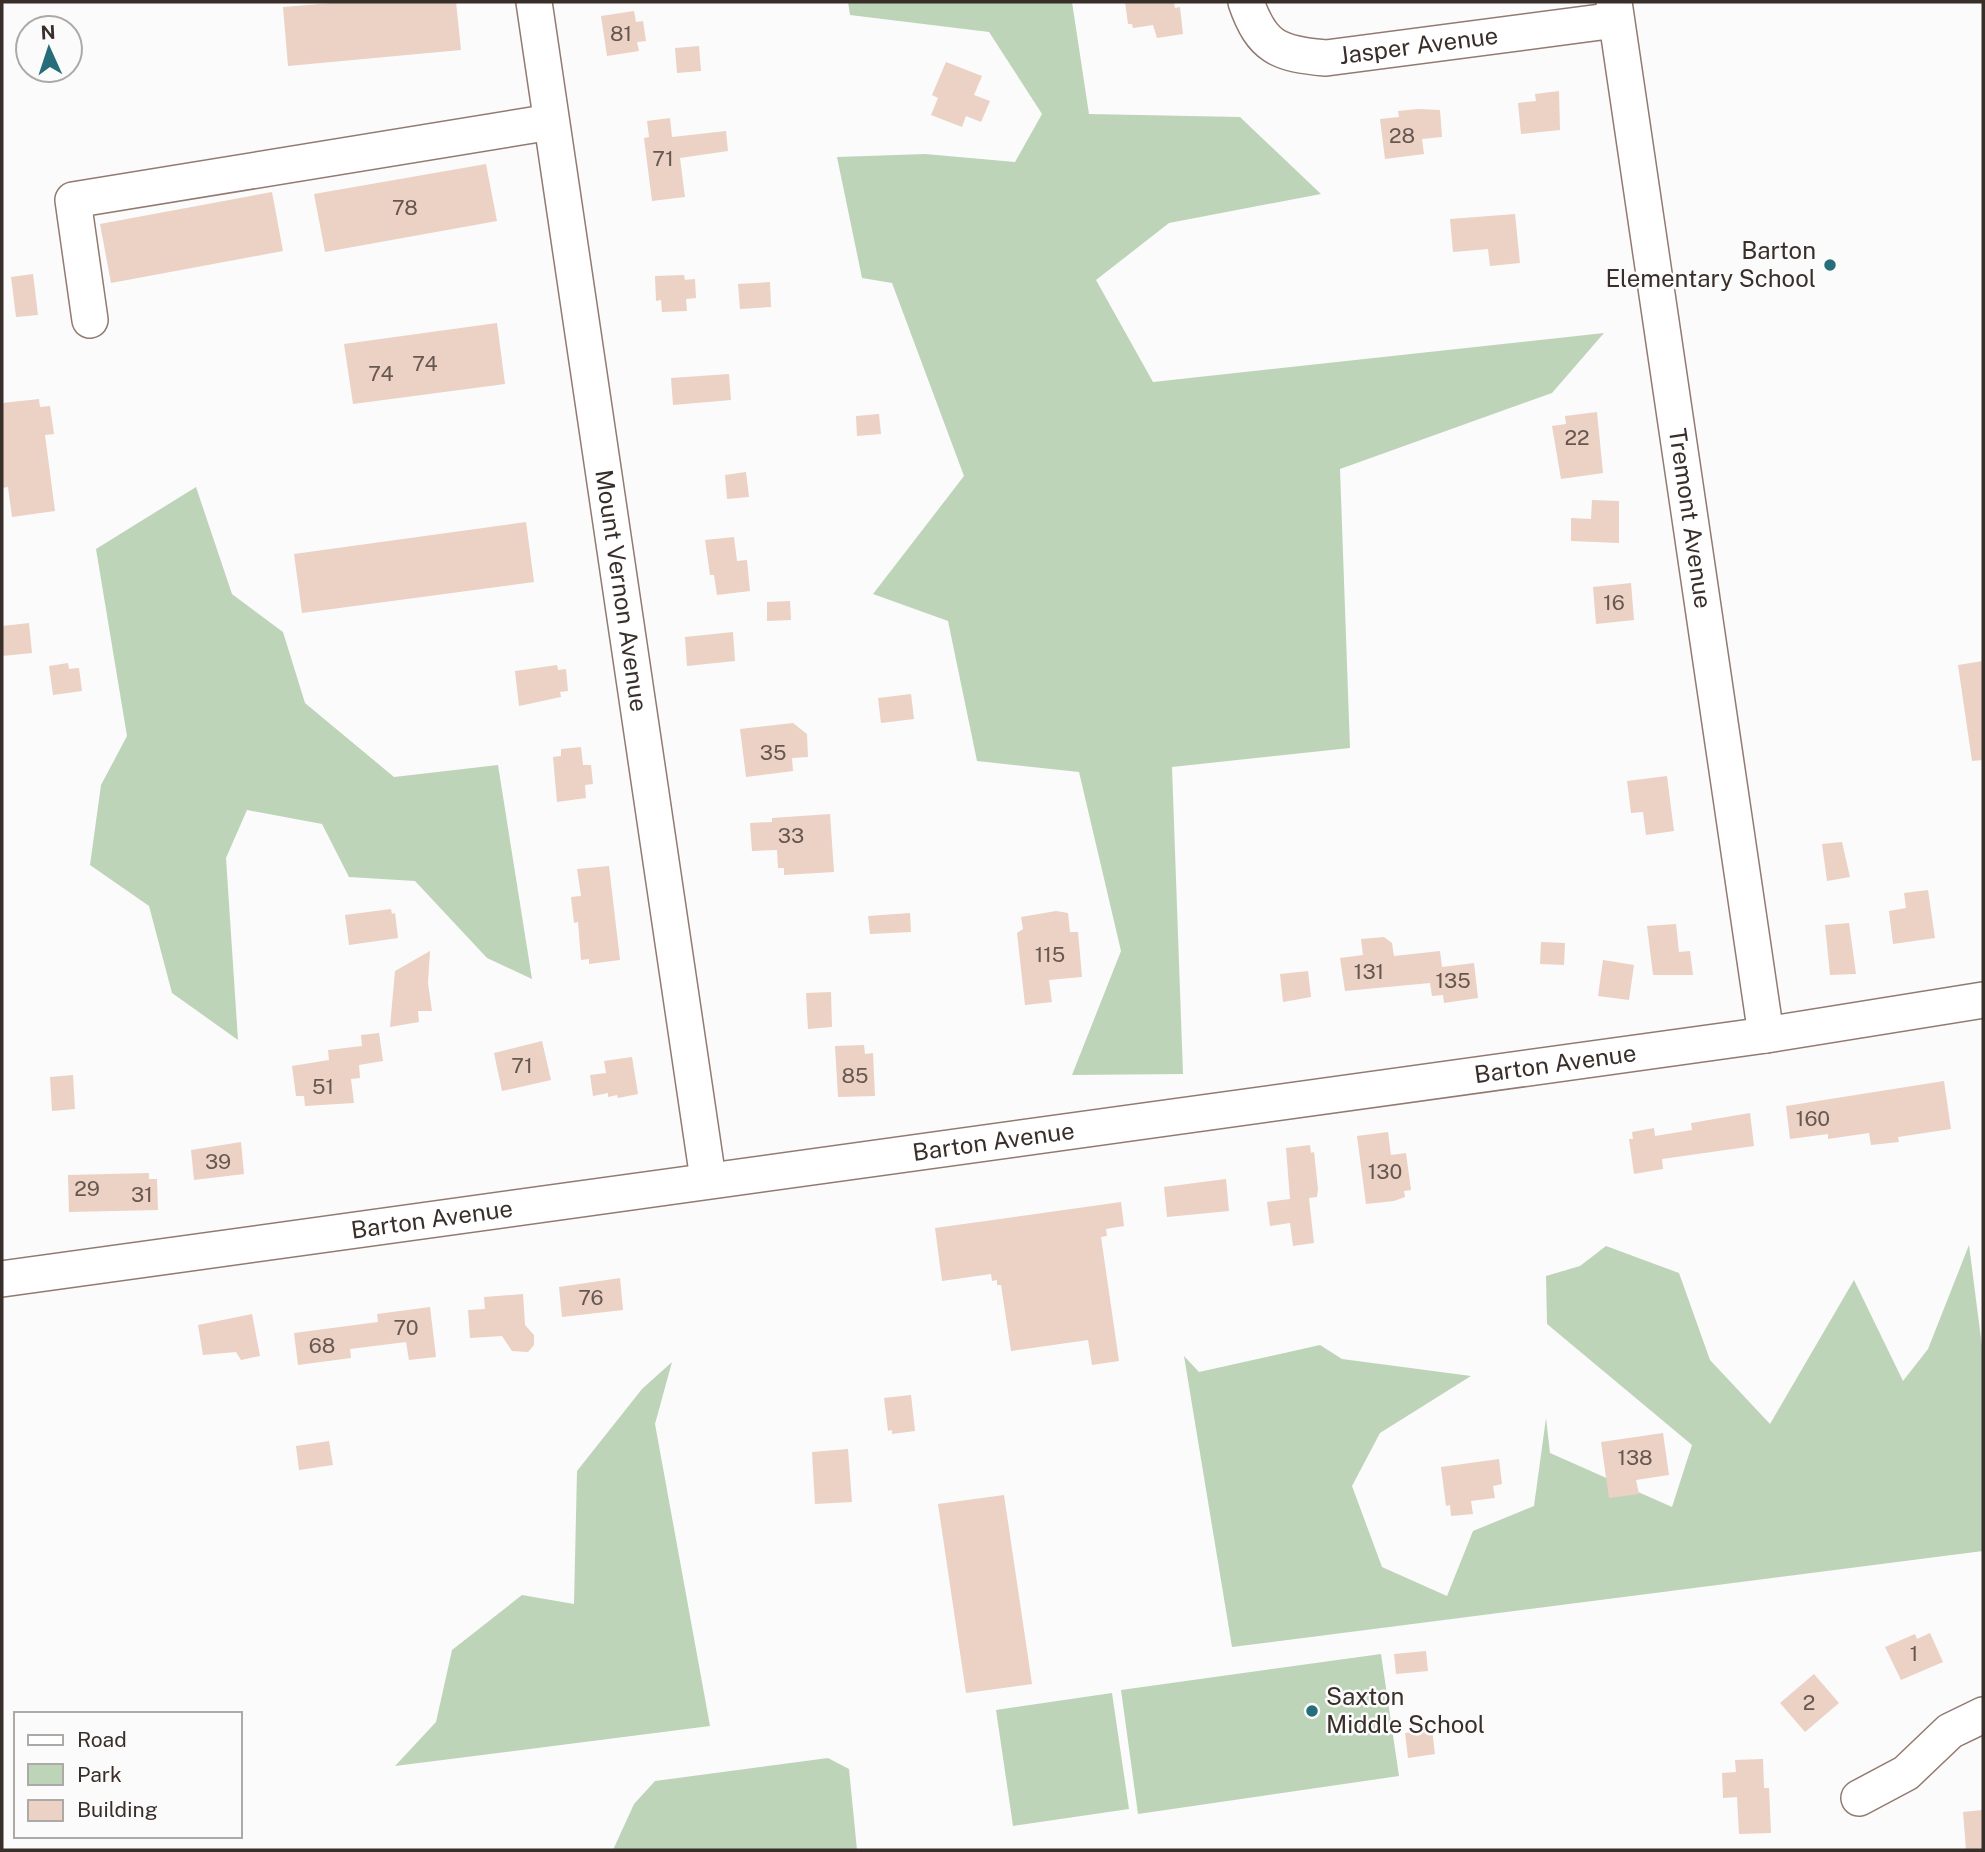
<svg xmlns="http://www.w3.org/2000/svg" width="1985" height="1852" viewBox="0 0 1985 1852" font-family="'Public Sans',sans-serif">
  <rect width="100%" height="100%" fill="#fbfbfb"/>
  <g fill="#bed4b9">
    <polygon points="848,2 1072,2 1089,114 1240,117 1321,194 1169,223 1096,280 1153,382 1604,333 1552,393 1340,469 1350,748 1172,767 1183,1074 1072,1075 1121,951 1079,772 977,761 948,621 873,594 964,476 892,283 862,278 837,157 925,154 1015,162 1042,114 989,32 850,15"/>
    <polygon points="196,487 232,594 283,632 305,703 394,777 498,765 532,979 487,958 415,881 349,877 322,824 247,810 226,858 238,1040 172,993 149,906 90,865 101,785 127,736 96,549"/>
    <polygon points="1969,1245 1983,1354 1983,1551 1232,1647 1184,1356 1199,1372 1320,1345 1342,1359 1471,1376 1380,1433 1352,1486 1382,1567 1447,1596 1473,1531 1534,1506 1546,1418 1550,1453 1672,1507 1692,1445 1547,1324 1546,1276 1580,1266 1606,1246 1679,1273 1710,1360 1770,1424 1854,1280 1903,1381 1928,1349"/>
    <polygon points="672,1362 655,1424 710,1726 395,1766 436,1722 452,1650 522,1595 574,1604 577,1471 642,1389"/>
    <polygon points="1381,1654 1399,1776 1138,1814 1121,1690"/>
    <polygon points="1112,1693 1129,1809 1013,1826 996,1710"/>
    <polygon points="828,1758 849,1769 857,1850 613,1850 634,1804 655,1781"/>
  </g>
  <g fill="#ecd1c5">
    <polygon points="344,2 456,2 461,50 288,66 283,7"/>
    <polygon points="1125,2 1174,2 1175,8 1180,7 1183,34 1157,38 1153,25 1133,28 1132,24 1128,24"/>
    <polygon points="634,11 636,22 643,21 646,41 637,42 639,51 607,56 601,16"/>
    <polygon points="699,46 701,71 677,73 675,48"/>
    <polygon points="946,62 982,76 974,95 990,101 981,122 966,116 962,127 931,115 938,98 932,95"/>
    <polygon points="1559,91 1560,130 1521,134 1518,103 1536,101 1535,94"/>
    <polygon points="1418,109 1440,110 1442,137 1422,139 1424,154 1385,159 1380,119 1399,117 1398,111"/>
    <polygon points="670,118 672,137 726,131 728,151 680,158 685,197 652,201 644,138 649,137 647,121"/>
    <polygon points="486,164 497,221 325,252 314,194"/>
    <polygon points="272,192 283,251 111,283 100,224"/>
    <polygon points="1515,214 1520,263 1490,266 1488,249 1453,252 1450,219"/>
    <polygon points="33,274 38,315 16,317 11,277"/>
    <polygon points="684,275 685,280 695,279 696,298 686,299 687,311 662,312 661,300 656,301 655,276"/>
    <polygon points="770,282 771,307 740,309 738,284"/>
    <polygon points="497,323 505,384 353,404 344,344"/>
    <polygon points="729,374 731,400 673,405 671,378"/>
    <polygon points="39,399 40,407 50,406 54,434 45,435 55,511 12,517 8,487 2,488 2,403"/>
    <polygon points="1597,412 1603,473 1561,479 1552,426 1566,424 1565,416"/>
    <polygon points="879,414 881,434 857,436 856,416"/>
    <polygon points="746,472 749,497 727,499 725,475"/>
    <polygon points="1592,500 1619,501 1619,543 1571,541 1571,518 1591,519"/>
    <polygon points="526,522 534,582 302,613 294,554"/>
    <polygon points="734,537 737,561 747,560 750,591 717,595 714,575 710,575 705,540"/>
    <polygon points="1631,583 1634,620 1596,624 1593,587"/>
    <polygon points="790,601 791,620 767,621 767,602"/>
    <polygon points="29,623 32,653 2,656 2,626"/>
    <polygon points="733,632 735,661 687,666 685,637"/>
    <polygon points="1983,661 1983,760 1972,761 1958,665"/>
    <polygon points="68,663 69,669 79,668 82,691 53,695 49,666"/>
    <polygon points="557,665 558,670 566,669 568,691 560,692 561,697 519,706 515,671"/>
    <polygon points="911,694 914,719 881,723 878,698"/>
    <polygon points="793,723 807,734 808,757 792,758 793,771 746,777 740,729"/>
    <polygon points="581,747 583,765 591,765 593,784 585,785 586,798 557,802 553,757 561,756 561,749"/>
    <polygon points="1667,776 1674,831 1646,835 1643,812 1631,813 1627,781"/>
    <polygon points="830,814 834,872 784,875 784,868 778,868 777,850 752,851 750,823 772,822 772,818"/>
    <polygon points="1842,842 1850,877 1827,881 1822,844"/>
    <polygon points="609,866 620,960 589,964 589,959 581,960 578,922 574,923 571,897 581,896 577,869"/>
    <polygon points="1928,890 1935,938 1893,944 1889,911 1906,908 1904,893"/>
    <polygon points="391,909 392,914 395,913 398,938 349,945 345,915"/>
    <polygon points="1056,911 1068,913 1070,932 1078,932 1082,977 1049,980 1052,1002 1025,1005 1017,933 1023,929 1021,917"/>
    <polygon points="910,913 911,932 870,934 868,916"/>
    <polygon points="1849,923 1856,974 1830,975 1825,925"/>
    <polygon points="1676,924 1679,952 1690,951 1693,975 1653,975 1647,926"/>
    <polygon points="1384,937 1392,943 1394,956 1440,951 1442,967 1474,963 1478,998 1444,1003 1443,995 1432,996 1430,983 1345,991 1340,958 1363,955 1361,939"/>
    <polygon points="1541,942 1565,943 1564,965 1540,964"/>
    <polygon points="430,951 428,983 432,1011 418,1011 419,1022 390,1027 395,971"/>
    <polygon points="1603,960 1634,965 1629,1000 1598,996"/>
    <polygon points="1308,971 1311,997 1283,1002 1280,974"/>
    <polygon points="831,992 832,1027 808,1029 806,993"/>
    <polygon points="379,1033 383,1061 359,1065 360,1078 351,1079 354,1103 305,1106 304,1096 296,1096 292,1066 329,1060 328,1050 362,1046 361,1035"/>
    <polygon points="542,1041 551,1080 502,1091 494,1053"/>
    <polygon points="864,1045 865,1054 873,1053 875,1096 838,1097 835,1046"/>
    <polygon points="632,1057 638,1094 618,1098 617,1095 608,1097 608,1093 593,1096 590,1075 606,1073 604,1061"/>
    <polygon points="73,1075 75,1109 52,1111 50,1077"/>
    <polygon points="1944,1081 1951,1129 1898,1137 1899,1142 1871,1145 1869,1133 1828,1139 1828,1134 1790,1139 1786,1106"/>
    <polygon points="1750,1113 1754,1146 1662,1159 1663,1169 1634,1174 1629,1139 1633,1139 1632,1132 1654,1128 1655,1136 1692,1130 1691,1123"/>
    <polygon points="1388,1132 1391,1155 1406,1153 1411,1190 1404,1191 1405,1197 1394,1201 1366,1204 1357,1136"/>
    <polygon points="241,1142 244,1174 194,1180 191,1150"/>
    <polygon points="1310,1145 1311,1153 1314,1152 1318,1189 1317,1197 1309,1198 1314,1243 1293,1246 1290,1223 1270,1226 1267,1202 1290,1199 1286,1148"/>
    <polygon points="149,1173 149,1179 157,1179 158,1210 69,1212 68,1175"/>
    <polygon points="1226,1179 1229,1211 1167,1217 1164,1187"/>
    <polygon points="1121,1202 1124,1226 1106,1229 1107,1236 1101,1237 1119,1361 1092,1365 1088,1340 1011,1351 1001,1285 997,1285 997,1280 992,1281 991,1274 942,1281 935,1228"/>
    <polygon points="620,1278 623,1310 562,1317 559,1287"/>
    <polygon points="523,1294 525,1325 534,1335 534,1345 528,1352 512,1351 502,1336 470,1338 468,1310 485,1309 484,1297"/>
    <polygon points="430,1307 436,1357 409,1360 406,1342 350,1349 351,1358 298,1365 294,1333 378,1322 377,1314"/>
    <polygon points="252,1314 260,1356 241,1360 236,1352 203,1355 198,1325"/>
    <polygon points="911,1395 915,1431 892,1434 892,1430 888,1431 884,1398"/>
    <polygon points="1663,1433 1669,1475 1636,1480 1639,1494 1609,1498 1601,1442"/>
    <polygon points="329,1441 333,1465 299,1470 296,1446"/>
    <polygon points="848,1449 852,1502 815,1504 812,1452"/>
    <polygon points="1499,1459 1502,1484 1493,1486 1495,1498 1471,1501 1473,1514 1451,1516 1450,1505 1446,1506 1441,1467"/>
    <polygon points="1004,1495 1032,1684 966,1693 938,1504"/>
    <polygon points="1930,1633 1943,1662 1901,1680 1885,1647 1915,1634 1917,1639"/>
    <polygon points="1426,1651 1428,1671 1396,1674 1394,1654"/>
    <polygon points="1814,1674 1839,1703 1805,1732 1780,1703"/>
    <polygon points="1432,1729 1435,1754 1408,1758 1405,1733"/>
    <polygon points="1763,1759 1764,1788 1769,1788 1771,1833 1739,1834 1737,1797 1723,1798 1722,1773 1736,1772 1735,1760"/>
    <polygon points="1983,1810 1983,1849 1966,1850 1963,1812"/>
  </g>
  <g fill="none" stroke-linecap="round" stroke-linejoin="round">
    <defs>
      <g id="minor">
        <path id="s1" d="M534,2L708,1179"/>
        <path id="s2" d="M1246,2C1262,48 1279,54 1326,58L1616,20"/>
        <path id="s3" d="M1614,2L1766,1035"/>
        <polyline points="90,320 73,200 551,122"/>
        <path id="s4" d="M2,1279L1766,1035L1983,1000"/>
        <polyline points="1859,1798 1906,1773 1950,1731 1983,1715"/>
      </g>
    </defs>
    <use href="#minor" stroke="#927a70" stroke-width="38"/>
    <use href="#minor" stroke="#fff" stroke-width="35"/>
  </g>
  <g fill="#256d79" stroke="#fbfbfb" stroke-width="2.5">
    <circle cx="1830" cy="265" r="7"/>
    <circle cx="1312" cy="1711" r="7"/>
  </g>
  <g text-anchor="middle" stroke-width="5" stroke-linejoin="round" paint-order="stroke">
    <g font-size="21" fill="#665851">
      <text x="621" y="41">81</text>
      <text x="1402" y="143">28</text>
      <text x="663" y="166">71</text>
      <text x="405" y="215">78</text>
      <text x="425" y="371">74</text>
      <text x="381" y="381">74</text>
      <text x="1577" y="445">22</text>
      <text x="1614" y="610">16</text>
      <text x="773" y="760">35</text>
      <text x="791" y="843">33</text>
      <text x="1050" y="962">115</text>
      <text x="1369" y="979">131</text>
      <text x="1453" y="988">135</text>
      <text x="522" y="1073">71</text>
      <text x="855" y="1083">85</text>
      <text x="323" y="1094">51</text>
      <text x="1813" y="1126">160</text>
      <text x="218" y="1169">39</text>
      <text x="1385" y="1179">130</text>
      <text x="87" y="1196">29</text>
      <text x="142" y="1202">31</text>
      <text x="591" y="1305">76</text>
      <text x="406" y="1335">70</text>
      <text x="322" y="1353">68</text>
      <text x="1635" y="1465">138</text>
      <text x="1914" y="1661">1</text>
      <text x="1809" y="1710">2</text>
    </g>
    <g font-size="24" fill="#392f2a" stroke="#fbfbfb">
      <text dy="8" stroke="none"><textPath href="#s2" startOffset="200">Jasper Avenue</textPath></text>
      <text dy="8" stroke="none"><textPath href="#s3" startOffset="522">Tremont Avenue</textPath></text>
      <text dy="8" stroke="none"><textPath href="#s1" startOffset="595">Mount Vernon Avenue</textPath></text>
      <text dy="8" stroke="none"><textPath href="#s4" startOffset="1568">Barton Avenue</textPath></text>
      <text dy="8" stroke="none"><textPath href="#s4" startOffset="1001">Barton Avenue</textPath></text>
      <text dy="8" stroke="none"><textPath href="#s4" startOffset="434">Barton Avenue</textPath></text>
    </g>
    <g font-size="24" fill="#392f2a" stroke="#fbfbfb" text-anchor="end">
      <text x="1816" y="259">Barton<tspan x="1816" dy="28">Elementary School</tspan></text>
      <text x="1326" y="1705" text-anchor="start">Saxton<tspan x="1326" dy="28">Middle School</tspan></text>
    </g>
  </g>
  <rect width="1985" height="1852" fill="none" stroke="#392f2a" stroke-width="7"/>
  <rect x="14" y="1712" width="228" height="126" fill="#fbfbfb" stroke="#ada9a7" stroke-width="2"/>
  <rect x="28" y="1735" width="35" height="10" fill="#ffffff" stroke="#ada9a7" stroke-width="2"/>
  <text x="77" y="1747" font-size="21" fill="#392f2a">Road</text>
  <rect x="28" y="1764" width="35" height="21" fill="#bed4b9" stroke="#ada9a7" stroke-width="2"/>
  <text x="77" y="1782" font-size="21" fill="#392f2a">Park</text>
  <rect x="28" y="1800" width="35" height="21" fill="#ecd1c5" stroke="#ada9a7" stroke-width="2"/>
  <text x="77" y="1817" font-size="21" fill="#392f2a">Building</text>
  <g transform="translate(49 49) rotate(357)"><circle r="33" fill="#fbfbfb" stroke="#ada9a7" stroke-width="2"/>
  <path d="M0-5L12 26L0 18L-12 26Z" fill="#256d79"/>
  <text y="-10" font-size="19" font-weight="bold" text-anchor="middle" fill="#392f2a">N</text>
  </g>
</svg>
